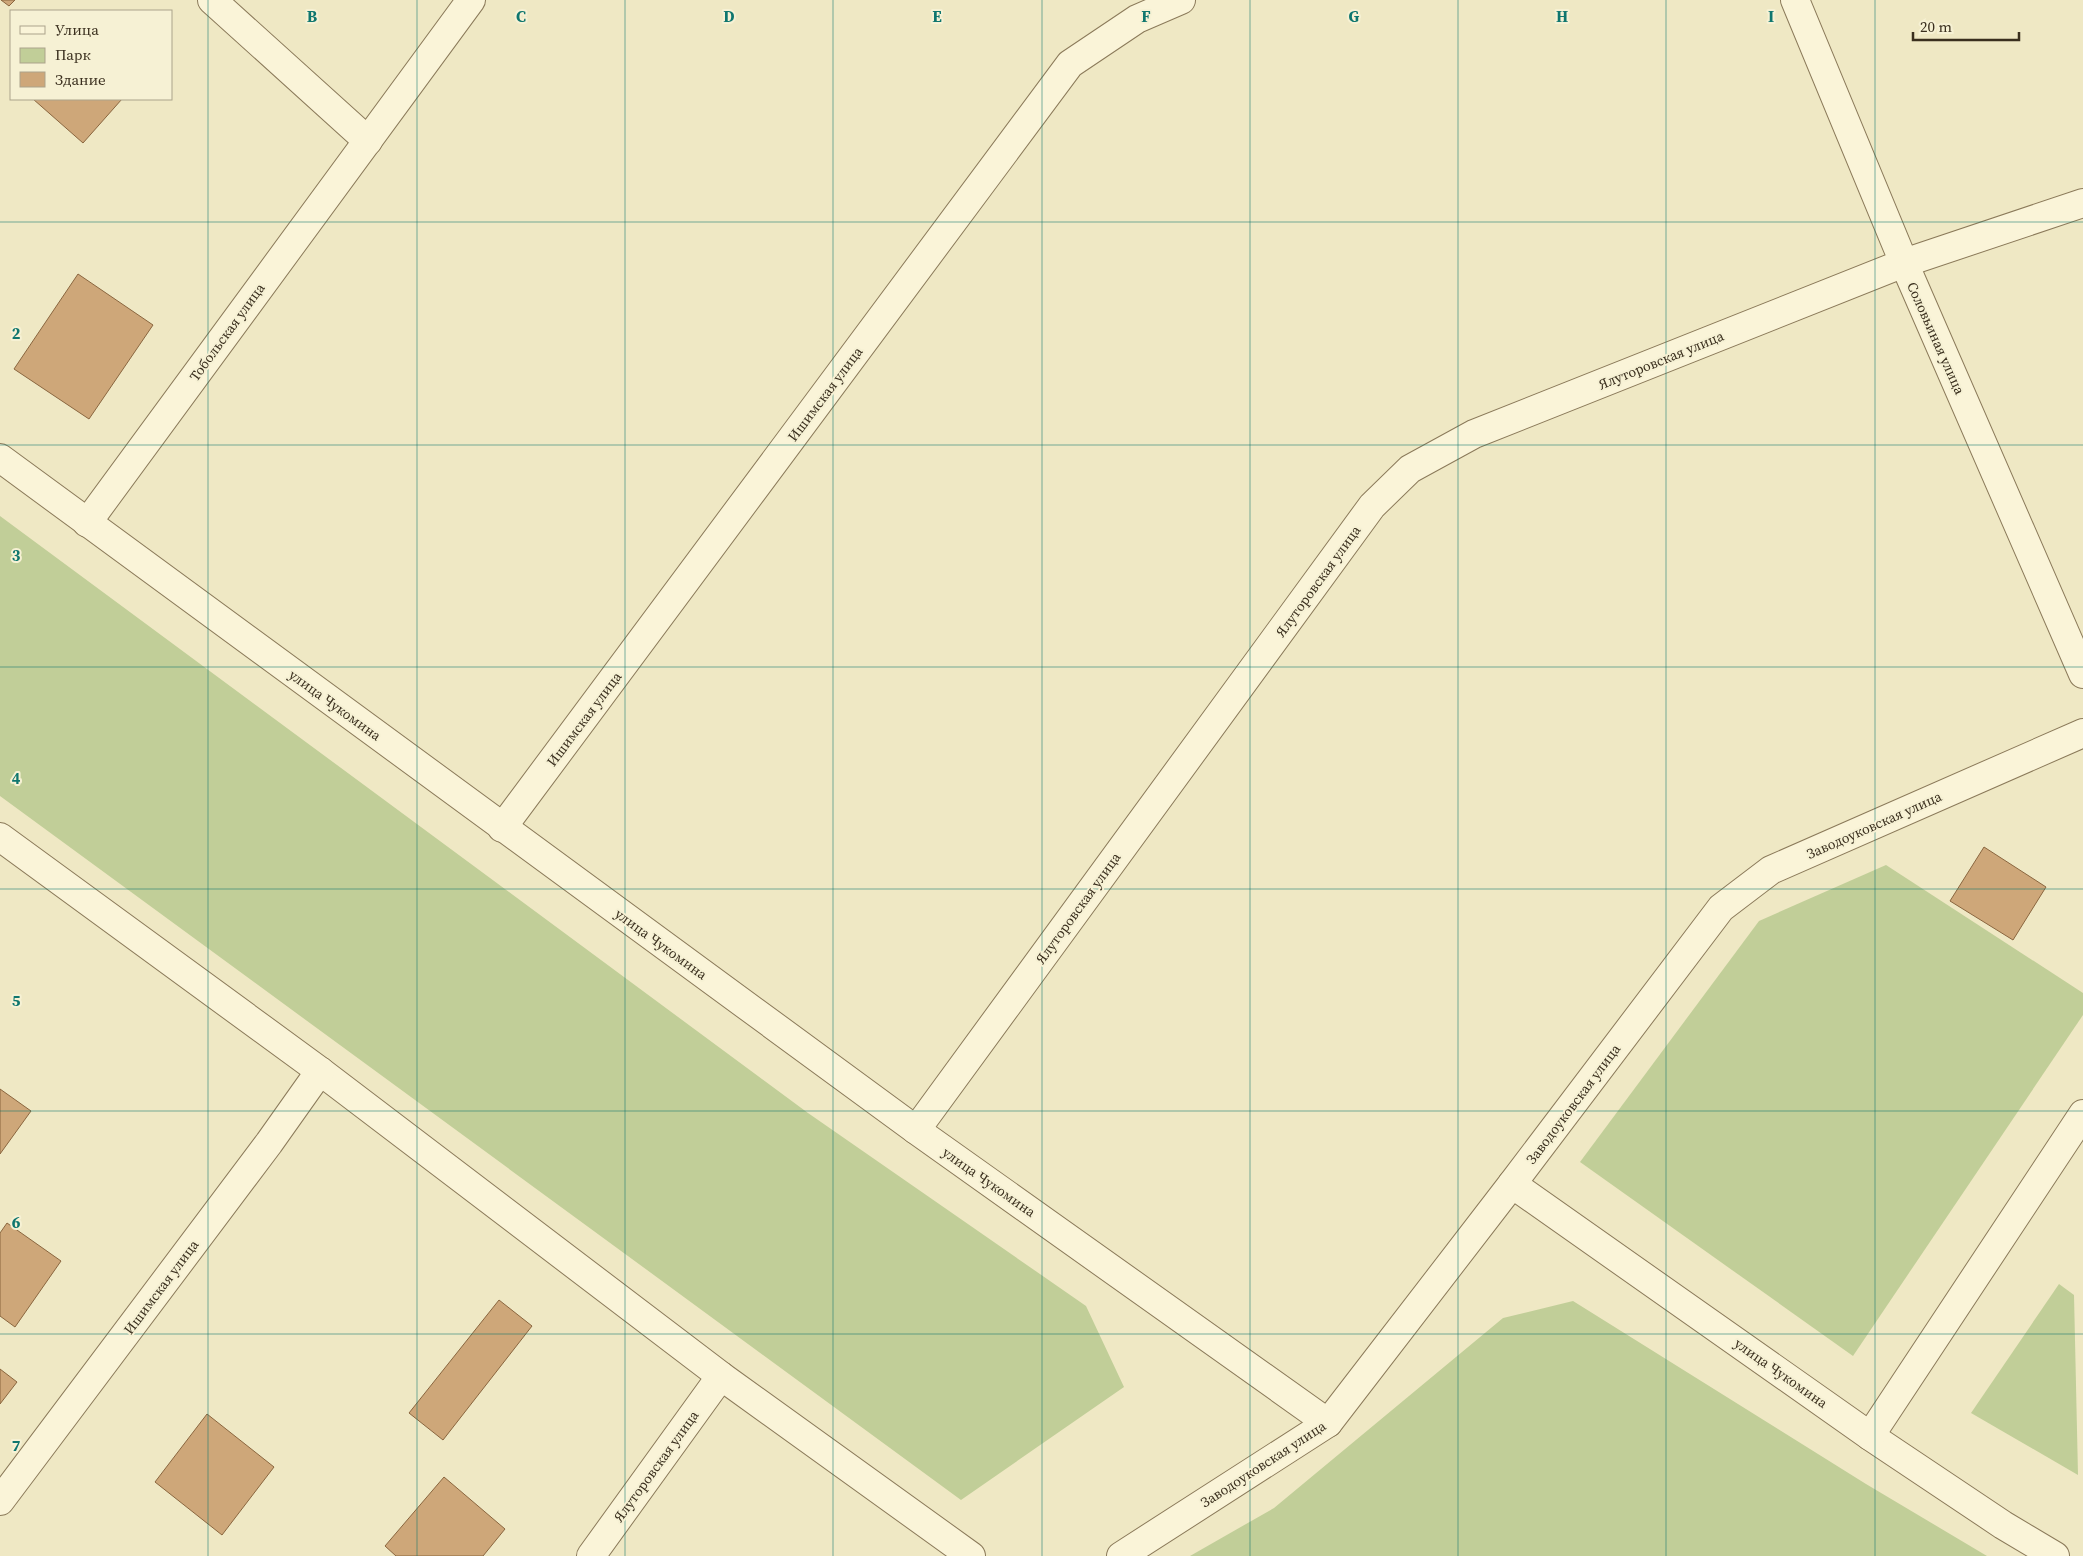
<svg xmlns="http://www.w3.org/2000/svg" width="2083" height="1556" viewBox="0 0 2083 1556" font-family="'Source Serif 4',serif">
  <rect width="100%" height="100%" fill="#efe8c4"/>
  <g fill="#c1ce98">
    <polygon points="0,516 808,1113 1086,1306 1124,1387 961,1500 0,796"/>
    <polygon points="1886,865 2083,993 2083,1015 1853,1356 1580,1162 1759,921"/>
    <polygon points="2059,1284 2074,1295 2078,1475 1971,1413"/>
    <polygon points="1573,1301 1866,1484 1987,1556 1190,1556 1274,1508 1503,1318"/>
  </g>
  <g fill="#cea779" stroke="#8a663f">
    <polygon points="1,0 15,0 9,6"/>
    <polygon points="33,99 122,99 83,143"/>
    <polygon points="78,274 153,325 89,419 14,369"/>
    <polygon points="1984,847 2046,887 2013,940 1950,901"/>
    <polygon points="0,1089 31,1111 0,1154"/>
    <polygon points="7,1223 61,1261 15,1327 0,1316 0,1233"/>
    <polygon points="499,1300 532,1326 443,1440 409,1413"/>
    <polygon points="0,1369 17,1382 0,1404"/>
    <polygon points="207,1414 274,1467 222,1535 155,1482"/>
    <polygon points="444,1477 505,1529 483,1556 396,1556 385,1546"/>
  </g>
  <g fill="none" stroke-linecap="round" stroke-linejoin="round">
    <defs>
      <g id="minor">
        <polyline points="212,0 368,141"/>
        <polyline points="1795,0 1904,263 2083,674"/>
        <polyline points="0,458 916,1130 1328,1423"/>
        <polyline points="87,523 471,0"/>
        <polyline points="502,828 1070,64 1137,19 1181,0"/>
        <polyline points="0,837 320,1071 721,1376 971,1556"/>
        <polyline points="916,1130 1372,506 1410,469 1474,434 1904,263 2083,203"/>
        <polyline points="1512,1184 1870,1436 2003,1525 2055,1556"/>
        <polyline points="1870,1436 2083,1114"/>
        <polyline points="0,1501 269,1143 320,1071"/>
        <polyline points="591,1556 721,1376"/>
        <polyline points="1121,1556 1328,1423 1512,1184 1721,908 1771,870 2083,733"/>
      </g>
    </defs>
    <use href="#minor" stroke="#8b7a5a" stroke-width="30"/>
    <use href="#minor" stroke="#faf4d8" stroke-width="28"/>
  </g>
  <path fill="none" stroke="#0f766e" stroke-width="1" stroke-opacity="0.55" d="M208,0V1556M417,0V1556M625,0V1556M833,0V1556M1042,0V1556M1250,0V1556M1458,0V1556M1666,0V1556M1875,0V1556M0,222H2083M0,445H2083M0,667H2083M0,889H2083M0,1111H2083M0,1334H2083"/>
  <g text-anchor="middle" stroke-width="4" stroke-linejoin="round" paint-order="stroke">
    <g font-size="14" fill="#3a2f1e" stroke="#f6f1d4">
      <text transform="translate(227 332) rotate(-54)" y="5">Тобольская улица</text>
      <text transform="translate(1936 338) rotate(66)" y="5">Соловьиная улица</text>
      <text transform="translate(1661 360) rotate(-22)" y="5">Ялуторовская улица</text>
      <text transform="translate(825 394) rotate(-53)" y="5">Ишимская улица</text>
      <text transform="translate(1318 581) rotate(-54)" y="5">Ялуторовская улица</text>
      <text transform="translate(335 705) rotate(36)" y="5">улица Чукомина</text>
      <text transform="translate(584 719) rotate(-53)" y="5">Ишимская улица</text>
      <text transform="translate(1874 825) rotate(-24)" y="5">Заводоуковская улица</text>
      <text transform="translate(1078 908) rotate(-54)" y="5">Ялуторовская улица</text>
      <text transform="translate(661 944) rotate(36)" y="5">улица Чукомина</text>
      <text transform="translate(1573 1104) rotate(-53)" y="5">Заводоуковская улица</text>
      <text transform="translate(989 1182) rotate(35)" y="5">улица Чукомина</text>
      <text transform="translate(161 1287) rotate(-53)" y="5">Ишимская улица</text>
      <text transform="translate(1781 1373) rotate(35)" y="5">улица Чукомина</text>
      <text transform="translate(1263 1464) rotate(-33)" y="5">Заводоуковская улица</text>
      <text transform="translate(656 1466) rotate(-54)" y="5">Ялуторовская улица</text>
    </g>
  </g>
  <g font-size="16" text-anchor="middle" font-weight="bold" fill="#0f766e" stroke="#f6f1d4" stroke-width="4" stroke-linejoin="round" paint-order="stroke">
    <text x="312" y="22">B</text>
    <text x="521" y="22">C</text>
    <text x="729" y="22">D</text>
    <text x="937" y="22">E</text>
    <text x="1146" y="22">F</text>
    <text x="1354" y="22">G</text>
    <text x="1562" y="22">H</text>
    <text x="1771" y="22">I</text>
    <text x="16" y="339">2</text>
    <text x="16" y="561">3</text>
    <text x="16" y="784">4</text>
    <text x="16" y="1006">5</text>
    <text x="16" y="1228">6</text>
    <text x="16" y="1451">7</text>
  </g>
  <rect x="10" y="10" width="162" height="90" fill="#f6f1d4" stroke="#aba38b"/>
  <rect x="20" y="26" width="25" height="8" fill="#faf4d8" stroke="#aba38b"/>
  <text x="55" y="35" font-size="15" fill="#3a2f1e">Улица</text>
  <rect x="20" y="48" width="25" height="15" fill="#c1ce98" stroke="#aba38b"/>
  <text x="55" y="60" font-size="15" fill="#3a2f1e">Парк</text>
  <rect x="20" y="72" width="25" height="15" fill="#cea779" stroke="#aba38b"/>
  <text x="55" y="85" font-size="15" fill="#3a2f1e">Здание</text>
  <path d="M1913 32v8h106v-8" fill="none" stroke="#3a2f1e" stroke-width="2.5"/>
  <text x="1920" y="32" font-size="15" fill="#3a2f1e" stroke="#f6f1d4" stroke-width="4" paint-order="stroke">20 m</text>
</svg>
